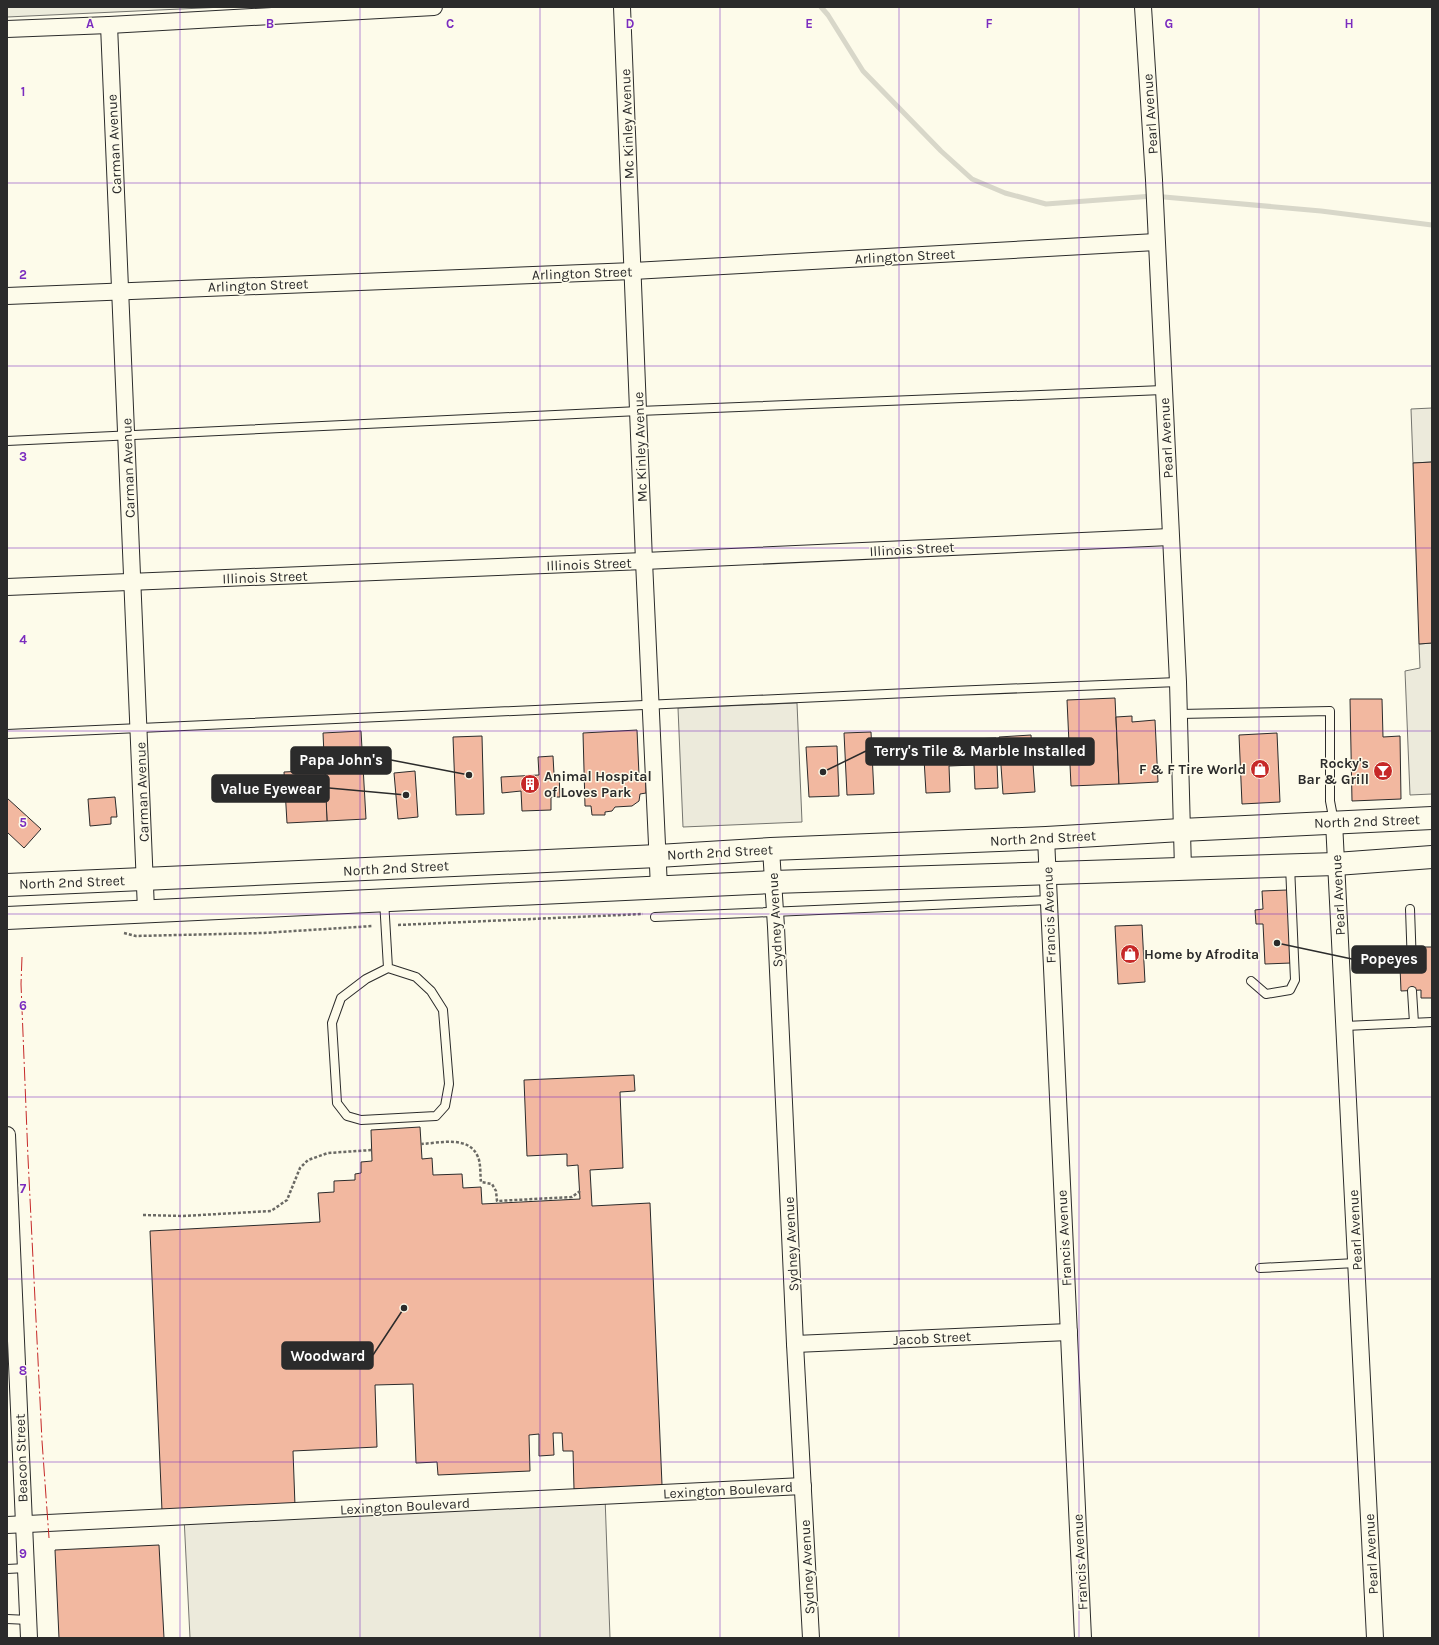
<svg xmlns="http://www.w3.org/2000/svg" width="1439" height="1645" viewBox="0 0 1439 1645" font-family="Karla,sans-serif">
  <rect width="100%" height="100%" fill="#fdfbea"/>
  <polygon fill="#ecebdb" stroke="#74746e" points="7,7 224,7 7,17"/>
  <g fill="#eceadb" stroke="#74746e">
    <polygon points="1432,408 1432,462 1413,463 1411,409"/>
    <polygon points="1432,643 1432,794 1410,795 1405,671 1420,668 1419,644"/>
    <polygon points="797,703 802,822 683,827 678,708"/>
    <polygon points="605,1496 610,1638 190,1638 184,1517"/>
  </g>
  <g fill="none" stroke-linecap="round" stroke-linejoin="round">
    <polyline stroke="#d8d7c9" stroke-width="5" points="821,7 828,15 863,71 941,151 972,179 1005,193 1046,204 1153,196 1321,211 1432,225"/>
  </g>
  <g fill="#f2b8a0" stroke="#2b2b2b">
    <polygon points="1432,462 1432,643 1419,644 1413,463"/>
    <polygon points="1115,698 1119,784 1071,786 1067,700"/>
    <polygon points="1350,699 1382,699 1383,737 1400,736 1401,799 1352,801"/>
    <polygon points="1132,716 1132,722 1155,720 1158,782 1119,784 1116,717"/>
    <polygon points="637,730 639,775 646,775 646,793 640,794 639,801 632,806 615,807 612,811 605,812 605,815 592,815 591,806 585,806 583,733"/>
    <polygon points="361,731 366,819 327,821 323,733"/>
    <polygon points="871,732 874,794 847,795 844,733"/>
    <polygon points="1277,733 1280,802 1242,804 1239,735"/>
    <polygon points="1031,735 1035,792 1003,794 999,737"/>
    <polygon points="482,736 484,814 456,815 453,737"/>
    <polygon points="996,738 998,788 975,789 974,765 949,766 950,792 926,793 923,741"/>
    <polygon points="837,746 839,796 809,797 806,747"/>
    <polygon points="553,756 554,774 559,774 560,797 551,797 551,810 522,811 521,791 502,793 501,777 539,775 538,757"/>
    <polygon points="325,770 327,821 287,823 284,772"/>
    <polygon points="415,771 418,817 398,819 394,773"/>
    <polygon points="115,797 117,817 111,817 111,824 90,826 88,799"/>
    <polygon points="7,798 41,829 24,848 7,832"/>
    <polygon points="1287,890 1291,963 1265,964 1263,924 1256,924 1255,910 1263,909 1262,891"/>
    <polygon points="1142,925 1145,982 1118,984 1115,926"/>
    <polygon points="1420,947 1432,947 1432,998 1421,998 1421,990 1401,991 1400,967 1421,966"/>
    <polygon points="634,1075 635,1091 620,1092 623,1168 590,1170 592,1206 650,1203 662,1485 574,1489 573,1451 563,1451 562,1433 553,1433 554,1455 539,1456 539,1434 529,1435 530,1471 438,1475 437,1462 416,1463 413,1384 375,1385 377,1447 293,1451 295,1506 162,1511 150,1231 320,1222 318,1193 334,1192 334,1181 355,1180 355,1174 361,1173 361,1162 372,1161 371,1130 420,1127 422,1159 432,1158 433,1175 462,1174 463,1188 481,1187 482,1204 580,1199 578,1165 567,1166 567,1154 527,1156 524,1080"/>
    <polygon points="159,1545 164,1638 59,1638 55,1550"/>
  </g>
  <g fill="none" stroke-linecap="round" stroke-linejoin="round">
    <defs>
      <g id="service">
        <polyline points="7,441 639,411 1163,390"/>
        <polyline points="1179,714 1330,711 1330,801 1334,822"/>
        <polyline points="7,734 952,691 1178,682"/>
        <polyline points="384,900 388,968 366,979 341,998 332,1023 337,1103 347,1116 361,1120 436,1116 445,1106 449,1084 443,1010 431,991 416,977 388,968"/>
        <polyline points="1410,909 1412,966"/>
        <polyline points="655,917 1048,900"/>
        <polyline points="1251,981 1266,994 1290,990 1295,980 1290,866"/>
        <polyline points="1412,991 1414,1023"/>
        <polyline points="1345,1026 1432,1022"/>
        <polyline points="1260,1268 1356,1263"/>
        <polyline points="7,1569 26,1568"/>
        <polyline points="7,1619 29,1620"/>
      </g>
      <g id="minor">
        <polyline points="622,7 644,561 659,888"/>
        <polyline points="1143,7 1154,180 1178,682 1183,869"/>
        <polyline points="109,25 146,910"/>
        <polyline points="7,29 109,25 434,7"/>
        <polyline points="7,296 633,271 1156,242"/>
        <polyline points="7,587 644,561 1170,537"/>
        <polyline points="1334,822 1375,1638"/>
        <polyline points="1046,838 1083,1638"/>
        <polyline points="771,849 776,927 795,1344 811,1638"/>
        <polyline points="7,1135 29,1638"/>
        <polyline points="795,1344 1069,1332"/>
        <polyline points="7,1525 803,1486"/>
      </g>
      <g id="primary">
        <polyline points="7,885 658,856 771,849 1046,838 1181,830 1432,818"/>
        <polyline points="7,918 773,882 1336,864 1432,857"/>
      </g>
    </defs>
    <use href="#service" stroke="#2b2b2b" stroke-width="10"/>
    <use href="#minor" stroke="#2b2b2b" stroke-width="18"/>
    <use href="#primary" stroke="#2b2b2b" stroke-width="24"/>
    <g stroke="#6a6964" stroke-width="2.5" stroke-dasharray="3 2" stroke-linecap="butt">
      <polyline points="398,925 643,914"/>
      <polyline points="124,933 136,936 263,933 373,926"/>
      <path d="M421,1144C440,1143 469,1135 478,1157C481,1164 480,1175 481,1182L492,1184L496,1191L497,1201L572,1197L580,1191"/>
      <polyline points="143,1215 183,1216 271,1211 287,1200 300,1168 308,1160 328,1153 372,1150"/>
    </g>
    <use href="#service" stroke="#fdfbea" stroke-width="8"/>
    <use href="#minor" stroke="#fdfbea" stroke-width="16"/>
    <use href="#primary" stroke="#fdfbea" stroke-width="22"/>
    <polyline stroke="#c62828" stroke-width="1" stroke-dasharray="14 3 2 3" stroke-linecap="butt" points="22,957 21,984 28,1158 42,1441 49,1538"/>
  </g>
  <path fill="none" stroke="#7b2cbf" stroke-width="1" stroke-opacity="0.55" d="M180,7V1638M360,7V1638M540,7V1638M720,7V1638M899,7V1638M1079,7V1638M1259,7V1638M7,183H1432M7,366H1432M7,548H1432M7,731H1432M7,914H1432M7,1097H1432M7,1279H1432M7,1462H1432"/>
  <defs>
    <symbol id="shop-disc" viewBox="-11 -11 22 22"><circle r="9.5" fill="#c62828" stroke="#fdfbea"/><path d="M-5-2.5h2.3a2.7 3.5 0 0 1 5.4 0H5L5.5 6h-11ZM-1.5-2.5h3a1.5 2.3 0 0 0-3 0Z" fill="#fff"/></symbol>
    <symbol id="bar-disc" viewBox="-11 -11 22 22"><circle r="9.5" fill="#c62828" stroke="#fdfbea"/><path d="M-6-5H6L.8 .8V4.5H3.5V6h-7V4.5H-.8V.8Z" fill="#fff"/></symbol>
    <symbol id="building-disc" viewBox="-11 -11 22 22"><circle r="9.5" fill="#c62828" stroke="#fdfbea"/><path d="M-4-6H4V6H1V3H-1V6H-4ZM-2.5-4.3h1.7v1.8h-1.7ZM.8-4.3h1.7v1.8H.8ZM-2.5-1h1.7V.8h-1.7ZM.8-1h1.7V.8H.8Z" fill="#fff"/></symbol>
  </defs>
  <g fill-rule="evenodd">
    <use href="#shop-disc" x="1249" y="758" width="22" height="22"/>
    <use href="#bar-disc" x="1372" y="760" width="22" height="22"/>
    <use href="#building-disc" x="519" y="773" width="22" height="22"/>
    <use href="#shop-disc" x="1119" y="943" width="22" height="22"/>
  </g>
  <g text-anchor="middle" stroke-width="3" stroke-linejoin="round" paint-order="stroke">
    <g font-size="14" fill="#2b2b2b" stroke="#fdfbea">
      <text transform="translate(1150 114) rotate(-94)" y="5">Pearl Avenue</text>
      <text transform="translate(627 124) rotate(-92)" y="5">Mc Kinley Avenue</text>
      <text transform="translate(114 144) rotate(-93)" y="5">Carman Avenue</text>
      <text transform="translate(905 256) rotate(-3)" y="5">Arlington Street</text>
      <text transform="translate(582 273) rotate(-2)" y="5">Arlington Street</text>
      <text transform="translate(258 285) rotate(-2)" y="5">Arlington Street</text>
      <text transform="translate(1166 438) rotate(-93)" y="5">Pearl Avenue</text>
      <text transform="translate(640 447) rotate(-92)" y="5">Mc Kinley Avenue</text>
      <text transform="translate(128 468) rotate(-92)" y="5">Carman Avenue</text>
      <text transform="translate(912 549) rotate(-3)" y="5">Illinois Street</text>
      <text transform="translate(589 564) rotate(-2)" y="5">Illinois Street</text>
      <text transform="translate(265 577) rotate(-2)" y="5">Illinois Street</text>
      <text transform="translate(142 792) rotate(-92)" y="5">Carman Avenue</text>
      <text transform="translate(1367 821) rotate(-2)" y="5">North 2nd Street</text>
      <text transform="translate(1043 838) rotate(-3)" y="5">North 2nd Street</text>
      <text transform="translate(720 852) rotate(-3)" y="5">North 2nd Street</text>
      <text transform="translate(396 868) rotate(-3)" y="5">North 2nd Street</text>
      <text transform="translate(72 882) rotate(-2)" y="5">North 2nd Street</text>
      <text transform="translate(1338 895) rotate(-93)" y="5">Pearl Avenue</text>
      <text transform="translate(1049 915) rotate(-92)" y="5">Francis Avenue</text>
      <text transform="translate(775 920) rotate(-93)" y="5">Sydney Avenue</text>
      <text transform="translate(1355 1230) rotate(-93)" y="5">Pearl Avenue</text>
      <text transform="translate(1064 1238) rotate(-93)" y="5">Francis Avenue</text>
      <text transform="translate(791 1244) rotate(-93)" y="5">Sydney Avenue</text>
      <text transform="translate(932 1338) rotate(-3)" y="5">Jacob Street</text>
      <text transform="translate(21 1458) rotate(-92)" y="5">Beacon Street</text>
      <text transform="translate(728 1490) rotate(-3)" y="5">Lexington Boulevard</text>
      <text transform="translate(405 1506) rotate(-3)" y="5">Lexington Boulevard</text>
      <text transform="translate(1371 1554) rotate(-93)" y="5">Pearl Avenue</text>
      <text transform="translate(1080 1562) rotate(-93)" y="5">Francis Avenue</text>
      <text transform="translate(807 1567) rotate(-93)" y="5">Sydney Avenue</text>
    </g>
    <g font-size="14" font-weight="bold" fill="#2b2b2b" stroke="#fdfbea" text-anchor="end">
      <text x="1369" y="768">Rocky's<tspan x="1369" dy="16">Bar &amp; Grill</tspan></text>
      <text x="1246" y="774">F &amp; F Tire World</text>
      <text x="544" y="781" text-anchor="start">Animal Hospital<tspan x="544" dy="16">of Loves Park</tspan></text>
      <text x="1144" y="959" text-anchor="start">Home by Afrodita</text>
    </g>
  </g>
  <g font-size="13" text-anchor="middle" font-weight="bold" fill="#7b2cbf" stroke="#fdfbea" stroke-width="3" stroke-linejoin="round" paint-order="stroke">
    <text x="90" y="28">A</text>
    <text x="270" y="28">B</text>
    <text x="450" y="28">C</text>
    <text x="630" y="28">D</text>
    <text x="809" y="28">E</text>
    <text x="989" y="28">F</text>
    <text x="1169" y="28">G</text>
    <text x="1349" y="28">H</text>
    <text x="23" y="96">1</text>
    <text x="23" y="279">2</text>
    <text x="23" y="461">3</text>
    <text x="23" y="644">4</text>
    <text x="23" y="827">5</text>
    <text x="23" y="1010">6</text>
    <text x="23" y="1193">7</text>
    <text x="23" y="1375">8</text>
    <text x="23" y="1558">9</text>
  </g>
  <path fill="none" stroke="#2b2b2b" stroke-width="1.5" d="M823 772L866 751M469 775L391 760M406 795L329 788M1277 943L1352 959M404 1308L373 1355"/>
  <g fill="#2b2b2b" stroke="#fdfbea" stroke-width="1.5">
    <circle cx="823" cy="772" r="4"/>
    <circle cx="469" cy="775" r="4"/>
    <circle cx="406" cy="795" r="4"/>
    <circle cx="1277" cy="943" r="4"/>
    <circle cx="404" cy="1308" r="4"/>
  </g>
  <g fill="#2b2b2b" stroke="#2b2b2b" stroke-width="1.5">
    <rect x="866" y="738" width="228" height="27" rx="4"/>
    <rect x="291" y="747" width="100" height="27" rx="4"/>
    <rect x="212" y="775" width="117" height="27" rx="4"/>
    <rect x="1352" y="946" width="74" height="27" rx="4"/>
    <rect x="282" y="1342" width="91" height="27" rx="4"/>
  </g>
  <g font-size="15" text-anchor="middle" font-weight="bold" fill="#fff">
    <text x="980" y="756">Terry's Tile &amp; Marble Installed</text>
    <text x="341" y="765">Papa John's</text>
    <text x="271" y="794">Value Eyewear</text>
    <text x="1389" y="964">Popeyes</text>
    <text x="328" y="1361">Woodward</text>
  </g>
  <rect width="1439" height="1645" fill="none" stroke="#2b2b2b" stroke-width="16"/>
</svg>
